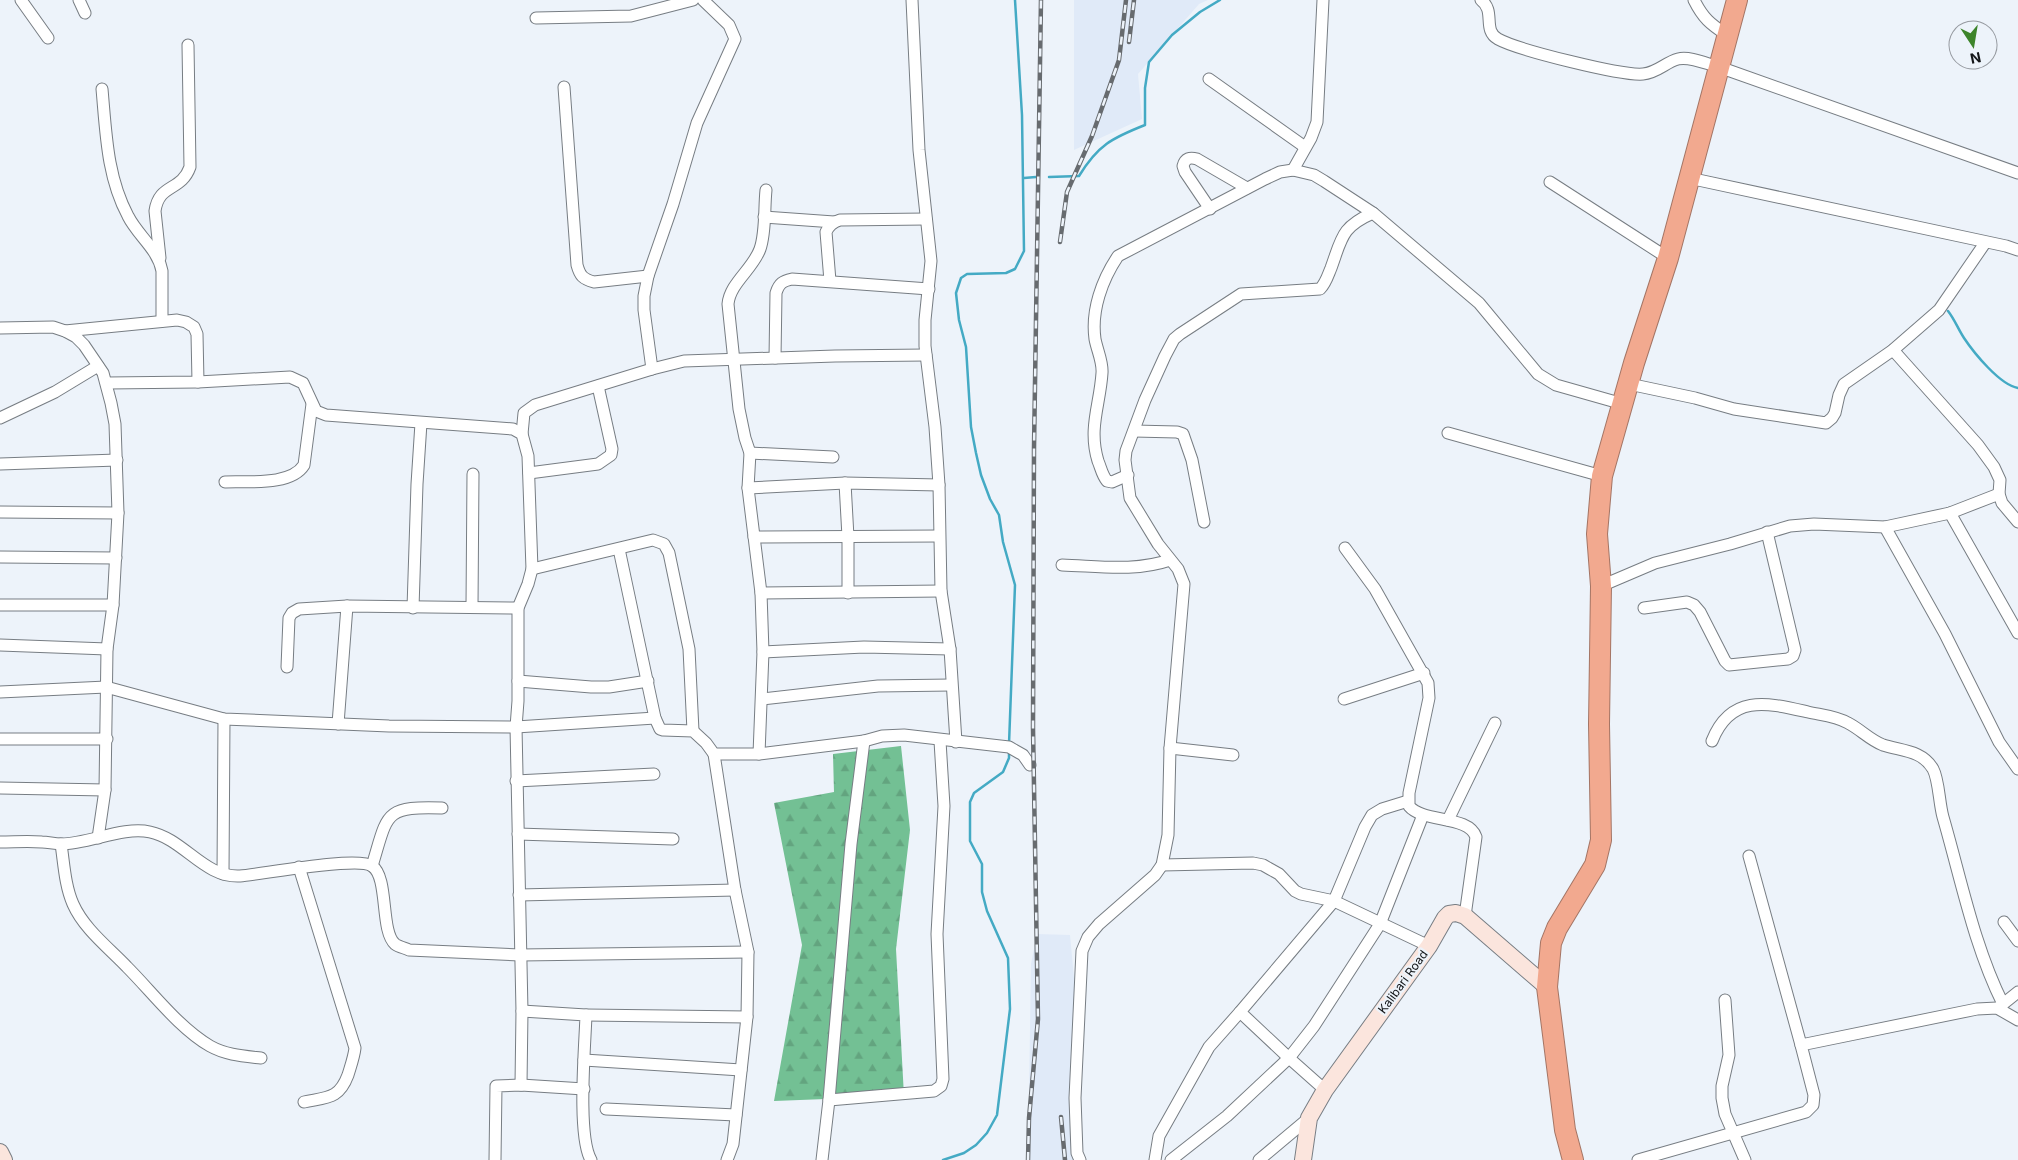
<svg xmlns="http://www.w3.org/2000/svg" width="2018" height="1160" viewBox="0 0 2018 1160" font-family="Inter,sans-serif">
  <defs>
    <pattern id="forest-firs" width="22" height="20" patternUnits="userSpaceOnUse" patternTransform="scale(1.25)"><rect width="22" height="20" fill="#73c094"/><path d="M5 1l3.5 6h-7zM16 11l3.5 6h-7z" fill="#63a47f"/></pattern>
  </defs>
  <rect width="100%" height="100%" fill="#edf3fa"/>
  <g fill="#e0eaf8">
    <polygon points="1074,0 1208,0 1199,4 1138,74 1142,119 1074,150"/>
    <polygon points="1037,934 1070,935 1075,989 1075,1160 1028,1160 1031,964"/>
  </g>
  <polygon fill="url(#forest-firs)" points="901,746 910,830 896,949 904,1096 774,1101 802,945 774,803 834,792 833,754"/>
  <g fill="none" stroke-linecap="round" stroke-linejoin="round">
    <g stroke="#44aac4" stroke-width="2.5">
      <path d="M1049,177L1079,176C1098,145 1112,138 1145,125V88L1149,62L1172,35L1200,12L1220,0"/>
      <polyline points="1024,178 1036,177"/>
      <path d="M1948,311C1955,320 1958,329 1964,338C1974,353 2000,385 2018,388"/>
      <polyline points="1009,744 1015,585 1003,542 999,515 990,499 981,475 976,453 971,427 966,347 959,320 956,293 961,278 967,274 1006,273 1015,269 1024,251 1022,115 1015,0"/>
      <polyline points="943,1160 964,1153 976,1145 987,1133 997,1115 1010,1009 1008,958 987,911 982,892 982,864 970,841 970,802 974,793 1003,772 1009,758 1009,752"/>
    </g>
    <defs>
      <g id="street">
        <polyline points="21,0 48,38"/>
        <polyline points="79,0 85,13"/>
        <polyline points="912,0 919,150 931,261 925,320 925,346 935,427 939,485 941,591 950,649 956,742"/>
        <path d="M1481,0C1496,11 1482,30 1498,39C1518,50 1622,76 1643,74C1657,73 1666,62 1678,59C1690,56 1707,64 1719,67L2018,173"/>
        <path d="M1694,0C1703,18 1710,24 1727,35"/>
        <polyline points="536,18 631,16 693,0"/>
        <polyline points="1209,79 1305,147"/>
        <path d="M564,87L577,265C580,276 583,279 594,282L648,276"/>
        <path d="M102,89C106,133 107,177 128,216C138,236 158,249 162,271V321"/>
        <polyline points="1293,170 1311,138 1317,122 1323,0"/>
        <polyline points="1689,178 2006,246 2018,250"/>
        <polyline points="1550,182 1668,258"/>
        <path d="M1210,209L1185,172L1183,166C1185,158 1190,157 1197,159L1247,188"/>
        <polyline points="764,217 834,222"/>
        <path d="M160,258L155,211C159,183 181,192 190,167L188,45"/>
        <path d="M830,281L826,232C829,225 833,222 840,220L926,219"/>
        <polyline points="0,328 53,327 65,331 76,337 84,345 103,373 111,403 115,424 118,513 113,605 107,649 105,790 98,838"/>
        <polyline points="65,331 177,320 186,322 194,327 197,334 198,382"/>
        <polyline points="1893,350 1978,445 1994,467 2000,480 1999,494 2002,503 2018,522"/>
        <path d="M775,358L776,293C779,283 783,281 792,279L929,289"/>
        <polyline points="652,369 644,310 644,296 648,276 673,204 697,123 735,39 729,25 703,0"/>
        <polyline points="107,383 198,382 290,377 303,383 316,411 326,415 513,429 522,434 528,456 532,569 528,584 518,608 518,701 516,727 522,1011 521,1085"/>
        <polyline points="1629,384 1695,398 1734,409 1826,423 1832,418 1835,413 1839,395 1844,384 1893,350 1939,310 1985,243"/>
        <polyline points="0,418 55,392 98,366"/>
        <polyline points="1134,431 1177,432 1183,434 1192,460 1204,522"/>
        <polyline points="1448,433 1602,476"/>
        <polyline points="522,434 524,413 535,405 652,369 684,361 835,356 926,355"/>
        <polyline points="750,453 833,457"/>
        <polyline points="0,464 117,460"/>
        <polyline points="529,473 598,464 611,455 612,449 598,386"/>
        <path d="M1128,475L1112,482L1107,481C1102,475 1101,468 1098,461C1088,428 1100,405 1102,373C1103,362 1097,350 1095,339C1091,310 1102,280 1118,256L1265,179L1280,172L1293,170L1314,175L1324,181L1373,213L1479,303L1538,374L1556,385L1623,404"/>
        <path d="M225,482C248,481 291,486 304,465L312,404"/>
        <polyline points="845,483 848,537 848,593"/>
        <polyline points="748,488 845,483 939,485"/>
        <polyline points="0,512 118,513"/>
        <polyline points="1950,513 2018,633"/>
        <polyline points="1885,527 1945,634 1999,742 2018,769"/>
        <polyline points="754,537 939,536"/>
        <path d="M1345,548L1375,589L1428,683L1429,698L1409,793V806C1423,823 1469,815 1476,837L1465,916"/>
        <polyline points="619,549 655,718 660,729 663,730 693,731 706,743 714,754 759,754 864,741 882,736 904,735 1009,747 1023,755 1030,765"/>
        <polyline points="0,557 116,558"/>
        <path d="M1062,565C1098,566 1135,572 1170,560"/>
        <polyline points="532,569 653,540 664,544 669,553 689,649 693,731"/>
        <polyline points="1601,586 1655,563 1730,544 1790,526 1814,524 1885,527 1950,513 1999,494"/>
        <polyline points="761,593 941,591"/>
        <polyline points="0,605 113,605"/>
        <polyline points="472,607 473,474"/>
        <polyline points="413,608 417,484 421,423"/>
        <polyline points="1644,608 1687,602 1694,605 1700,612 1725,661 1729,665 1788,659 1793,656 1795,650 1767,532"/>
        <polyline points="0,645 107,649"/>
        <polyline points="763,652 864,647 950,649"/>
        <polyline points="287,667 289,618 292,613 299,609 347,606 518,608"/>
        <polyline points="518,681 591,687 609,687 648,681"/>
        <polyline points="0,692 106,687 224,719 389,726 516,727 655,718"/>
        <polyline points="762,699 878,686 951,685"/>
        <polyline points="1344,699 1424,673"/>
        <polyline points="338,724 347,606"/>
        <polyline points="0,739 107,739"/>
        <path d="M1712,741C1731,693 1768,703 1808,712C1821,715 1836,716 1848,723C1860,729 1870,740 1883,745C1901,751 1922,750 1933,769C1939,780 1939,803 1943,817C1961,879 1974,946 2003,1004"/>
        <polyline points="1170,748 1233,755"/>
        <polyline points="714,754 735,890 748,952 747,1017 733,1144 727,1160"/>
        <path d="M759,754L763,652L761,593L748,488L750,453L745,438L739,409L728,304C730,283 753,269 760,249C766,232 764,209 766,190"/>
        <polyline points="516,781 654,774"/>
        <polyline points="0,788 105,790"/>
        <polyline points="1448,820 1495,723"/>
        <polyline points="518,834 673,839"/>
        <path d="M0,842C14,842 28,841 42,842C48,842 54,844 61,844C89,844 123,826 150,832C184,839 204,878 240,876C263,874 357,856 372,866C389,877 380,931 395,944C399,947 405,948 409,950L520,955L748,952"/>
        <path d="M61,844C64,864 65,886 73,904C84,929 109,948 127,967C152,992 179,1028 210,1046C226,1055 243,1056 261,1058"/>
        <polyline points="1749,856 1801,1045"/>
        <polyline points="1162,865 1253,863 1263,865 1270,869 1279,874 1295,891 1301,894 1334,901 1429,946"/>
        <path d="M372,866C388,814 383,806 442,808"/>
        <path d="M299,867L355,1048C354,1057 351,1065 348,1075C339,1099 328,1097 304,1102"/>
        <polyline points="223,874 224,719"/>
        <polyline points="519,895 735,890"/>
        <polyline points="2004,922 2018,941"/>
        <polyline points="1725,1000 1729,1055 1722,1086 1722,1098 1725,1114 1745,1160"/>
        <polyline points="1998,1008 2018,992"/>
        <path d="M522,1011L586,1015C585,1046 577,1136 591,1160"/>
        <polyline points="586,1015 747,1017"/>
        <polyline points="584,1060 741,1070"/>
        <polyline points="1325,1090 1289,1058 1240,1012 1334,901 1365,827 1372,815 1382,809 1408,801"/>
        <polyline points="829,1100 934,1091 941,1086 943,1079 937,934 944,806 940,741"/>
        <polyline points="606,1109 736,1115"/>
        <polyline points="495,1160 496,1086 521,1085 584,1089"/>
        <polyline points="822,1160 829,1100 851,844 864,741"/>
        <path d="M1080,1160L1077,1153L1075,1098L1082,951L1088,937L1099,924L1155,875L1162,865L1168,835L1170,748L1184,584L1178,569L1158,544L1130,498L1125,460L1126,451L1145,400L1165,356L1174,339L1180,334L1241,294L1320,289C1326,283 1328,275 1331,268C1342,238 1341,227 1373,213"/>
        <polyline points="1155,1160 1159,1136 1209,1047 1240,1012"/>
        <polyline points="1171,1160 1227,1116 1289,1058 1314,1026 1380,924 1423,815"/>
        <polyline points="1259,1160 1309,1118"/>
        <polyline points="1638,1160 1806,1112 1813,1105 1814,1095 1801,1045 1977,1009 1997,1008 2018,1020"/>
      </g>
      <g id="secondary">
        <polyline points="0,1152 4,1160"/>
        <polyline points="1303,1160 1309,1118 1325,1090 1429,946 1445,918 1449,914 1456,913 1465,916 1547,987"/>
      </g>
      <polyline id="highway" points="1573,1160 1565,1130 1547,987 1551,943 1557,928 1595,865 1601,840 1599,724 1601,586 1597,534 1602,476 1634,363 1668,258 1737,0"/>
    </defs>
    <use href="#street" stroke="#777d83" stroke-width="13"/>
    <use href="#secondary" stroke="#777d83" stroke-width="18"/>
    <use href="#highway" stroke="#a47565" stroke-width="22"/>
    <use href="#street" stroke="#fff" stroke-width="11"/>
    <use href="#secondary" stroke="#fbe5dd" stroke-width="16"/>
    <use href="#highway" stroke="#f2a98f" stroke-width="20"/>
    <defs>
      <g id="rail">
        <polyline points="1129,42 1134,0"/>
        <polyline points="1060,242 1067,192 1092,136 1119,60 1126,0"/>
        <polyline points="1061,1117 1065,1160"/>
        <polyline points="1028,1160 1029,1118 1038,1019 1033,728 1034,448 1041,0"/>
      </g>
    </defs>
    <use href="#rail" stroke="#676b6f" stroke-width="4.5"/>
    <use href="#rail" stroke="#edf3fa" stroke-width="2.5" stroke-dasharray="8" stroke-linecap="butt"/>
  </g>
  <g text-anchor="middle" stroke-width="4.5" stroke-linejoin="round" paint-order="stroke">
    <g font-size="12" fill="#131518" stroke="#edf3fa">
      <text transform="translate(1403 982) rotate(-54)" y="4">Kalibari Road</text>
    </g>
  </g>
  <g transform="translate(1973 45) rotate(168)"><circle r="24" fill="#edf3fa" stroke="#969aa0"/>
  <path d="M0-4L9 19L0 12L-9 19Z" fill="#3d842a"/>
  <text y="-8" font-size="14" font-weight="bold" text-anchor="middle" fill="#131518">N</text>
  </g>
</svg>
